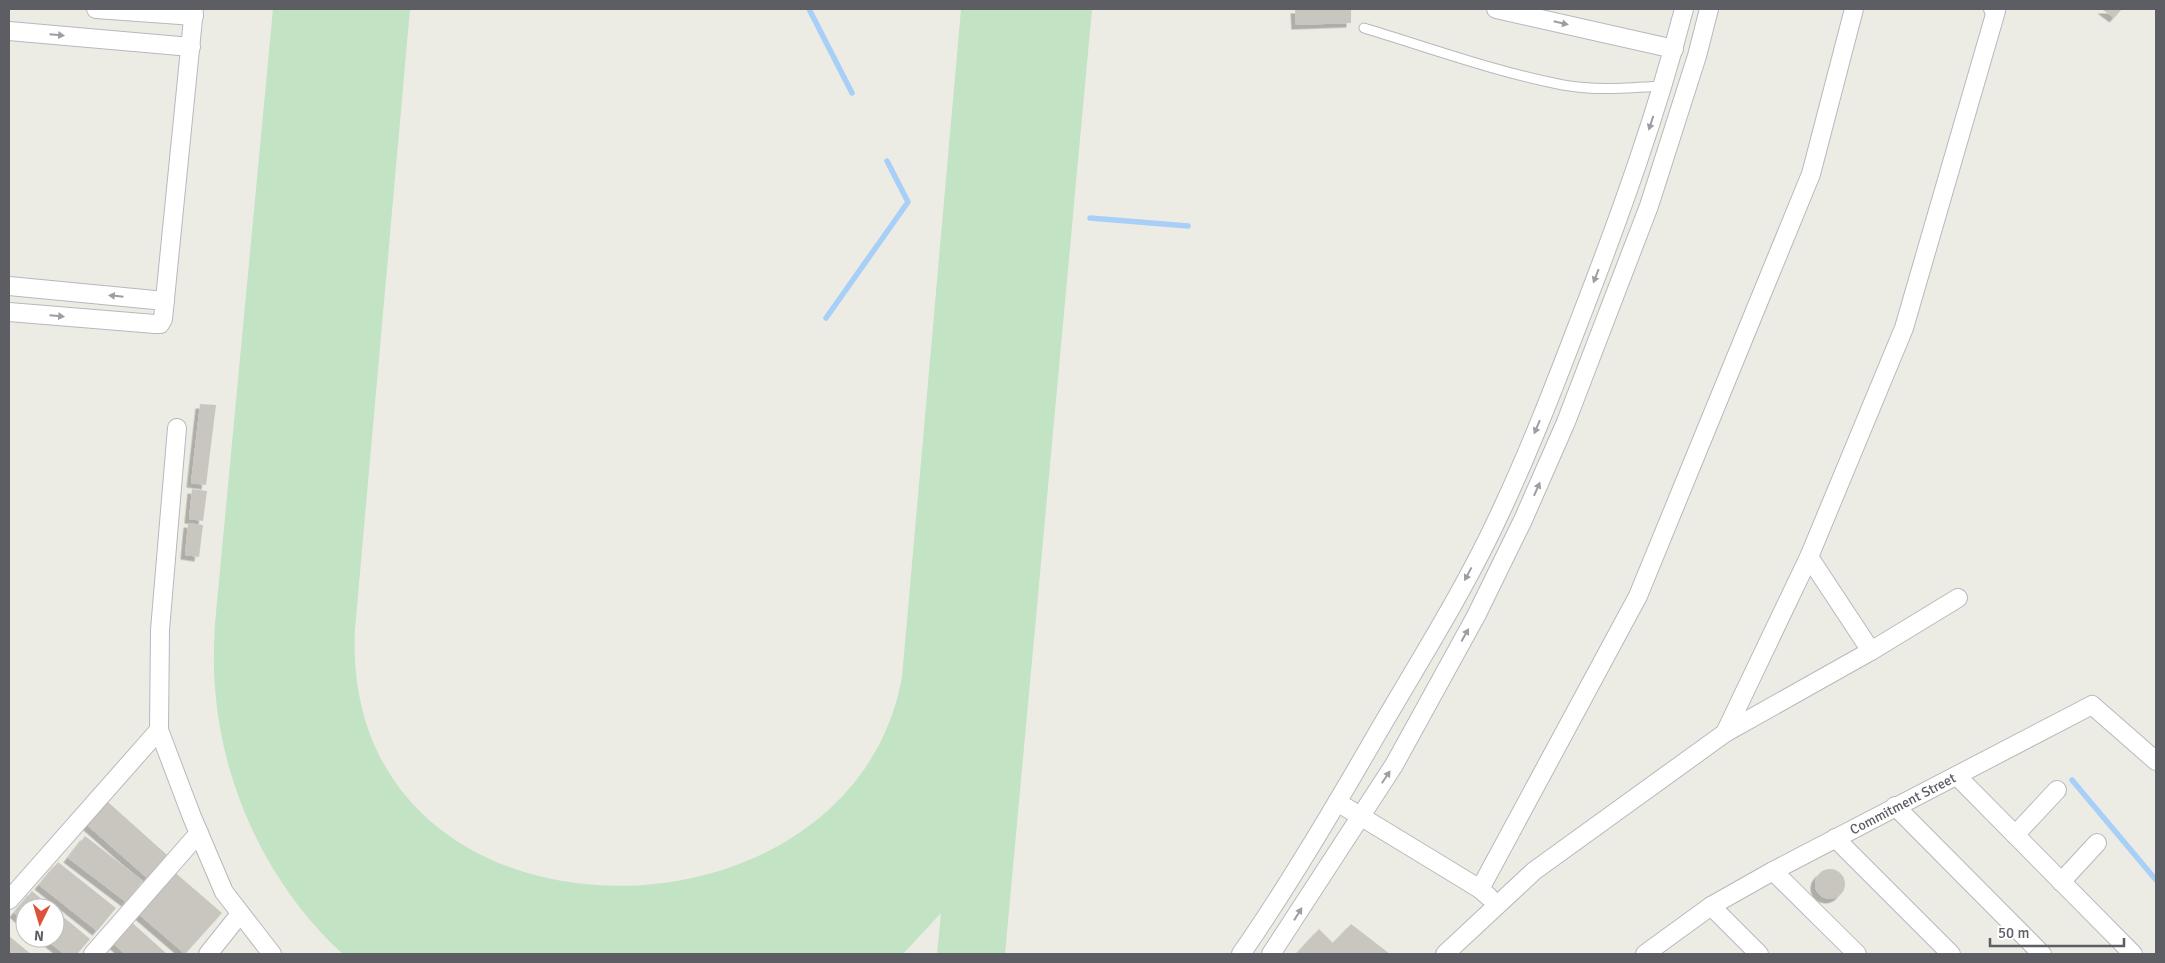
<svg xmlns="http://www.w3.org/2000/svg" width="2165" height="963" viewBox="0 0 2165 963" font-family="Signika,sans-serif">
  <defs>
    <filter id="shadow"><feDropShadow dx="-4.5" dy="4.5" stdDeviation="0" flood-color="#0004"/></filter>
  </defs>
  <rect width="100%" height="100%" fill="#edece4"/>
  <path fill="#c2e3c4" d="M273,9H410L355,629C339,963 851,963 902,677L961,9H1092L1005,954H937L941,913L903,954H343C269,887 222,787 215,687C213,666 214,644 215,623Z"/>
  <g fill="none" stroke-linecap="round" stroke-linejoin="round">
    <g stroke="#a8cff8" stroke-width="5.5">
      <polyline points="809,9 852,93"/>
      <polyline points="1090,218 1188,226"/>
      <polyline points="826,318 908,202 887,161"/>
      <polyline points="2072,780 2156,880"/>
    </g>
  </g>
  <g fill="#c9c6c0" filter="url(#shadow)">
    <polygon points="1295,9 1351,9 1351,23 1296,25"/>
    <polygon points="2102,9 2122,9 2114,18"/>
    <polygon points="200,404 216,405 206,485 191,483"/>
    <polygon points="192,489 207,491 203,521 189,519"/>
    <polygon points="188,523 203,525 199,557 185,555"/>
    <polygon points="108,802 167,855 147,878 87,825"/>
    <polygon points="85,836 143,881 126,902 68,858"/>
    <polygon points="58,862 116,908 97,931 39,885"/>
    <polygon points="171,869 222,913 185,954 135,911"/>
    <circle cx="1830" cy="884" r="15"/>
    <polygon points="32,891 52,908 25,908 25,923 14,913"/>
    <polygon points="55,910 90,939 77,954 64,954 44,938 55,938"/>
    <polygon points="128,919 167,954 125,954 109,940"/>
    <polygon points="1351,924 1390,954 1296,954 1319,929 1333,943"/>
    <polygon points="9,936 31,954 9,954"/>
  </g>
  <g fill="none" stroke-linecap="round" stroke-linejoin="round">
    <defs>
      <path id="lane" d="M1364,28C1430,48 1496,72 1563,85C1596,91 1630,88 1663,86"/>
      <g id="street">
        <polyline points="96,9 194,16"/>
        <polyline points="1496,9 1674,49"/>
        <polyline points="9,31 191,47"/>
        <polyline points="9,286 165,301"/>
        <polyline points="9,312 155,324 160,324 163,319 194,9"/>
        <polyline points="177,428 160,630 159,730 192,817 224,892 272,954"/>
        <polyline points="1809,557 1871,651"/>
        <polyline points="1725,733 1871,651 1958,598"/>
        <polyline points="1957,776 2133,954"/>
        <polyline points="1337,802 1480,889 1489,897"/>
        <polyline points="1895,806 2042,954"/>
        <polyline points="2015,835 2057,790"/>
        <polyline points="1835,838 1951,954"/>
        <polyline points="1773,871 1857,954"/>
        <polyline points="2061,882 2097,843"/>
        <polyline points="1480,889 1638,596 1811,174 1854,9"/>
        <polyline points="9,900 159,730"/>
        <polyline points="1711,906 1759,954"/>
        <polyline points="93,954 199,833"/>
        <polyline points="208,954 240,914"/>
        <path d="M1241,954C1289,885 1332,812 1374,739C1418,663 1466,588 1502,509C1532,445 1557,379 1582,314C1621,213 1657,113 1684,9"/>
        <polyline points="1271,954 1394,765 1476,616 1523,520 1566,422 1649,206 1697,56 1709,9"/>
        <polyline points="1445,954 1534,871 1725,733 1809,557 1904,328 1996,11 1993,9"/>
        <path id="s1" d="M1645,954L1711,906L1773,871L2092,705L2156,761"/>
      </g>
    </defs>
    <use href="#lane" stroke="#b6b8bd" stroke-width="11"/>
    <use href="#street" stroke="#b6b8bd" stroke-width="20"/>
    <use href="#lane" stroke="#fff" stroke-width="9"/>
    <use href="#street" stroke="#fff" stroke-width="18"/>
  </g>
  <defs><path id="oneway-solid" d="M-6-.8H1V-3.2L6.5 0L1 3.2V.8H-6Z" transform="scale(1.25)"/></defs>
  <g fill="#9d9ea1">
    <use href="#oneway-solid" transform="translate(1561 23) rotate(13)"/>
    <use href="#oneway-solid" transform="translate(57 35) rotate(5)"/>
    <use href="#oneway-solid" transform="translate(1651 123) rotate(108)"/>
    <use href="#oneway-solid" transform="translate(1596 276) rotate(111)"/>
    <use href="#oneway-solid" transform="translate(116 296) rotate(-174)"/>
    <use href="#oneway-solid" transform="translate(57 316) rotate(5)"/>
    <use href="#oneway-solid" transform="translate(1537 427) rotate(113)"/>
    <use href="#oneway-solid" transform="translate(1537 489) rotate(-66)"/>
    <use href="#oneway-solid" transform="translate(1468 574) rotate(118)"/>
    <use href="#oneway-solid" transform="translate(1465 635) rotate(-61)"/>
    <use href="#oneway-solid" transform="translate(1386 777) rotate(-56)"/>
    <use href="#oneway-solid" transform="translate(1298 914) rotate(-58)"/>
  </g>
  <g text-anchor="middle" stroke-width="4.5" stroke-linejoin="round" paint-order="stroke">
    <g font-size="14" fill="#5c5e63" stroke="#fff">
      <text dy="5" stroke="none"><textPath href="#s1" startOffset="299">Commitment Street</textPath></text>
    </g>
  </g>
  <rect width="2165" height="963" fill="none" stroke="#5c5e63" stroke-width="20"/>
  <g transform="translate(40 923) rotate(185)"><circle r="24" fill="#ffffff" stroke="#bebfc1"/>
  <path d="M0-4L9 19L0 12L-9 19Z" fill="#dc533b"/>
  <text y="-8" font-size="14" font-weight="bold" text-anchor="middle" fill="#5c5e63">N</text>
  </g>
  <path d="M1990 938v8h134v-8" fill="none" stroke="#5c5e63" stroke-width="2.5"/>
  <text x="1998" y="938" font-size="15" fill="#5c5e63" stroke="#ffffff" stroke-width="4" paint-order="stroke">50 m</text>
</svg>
